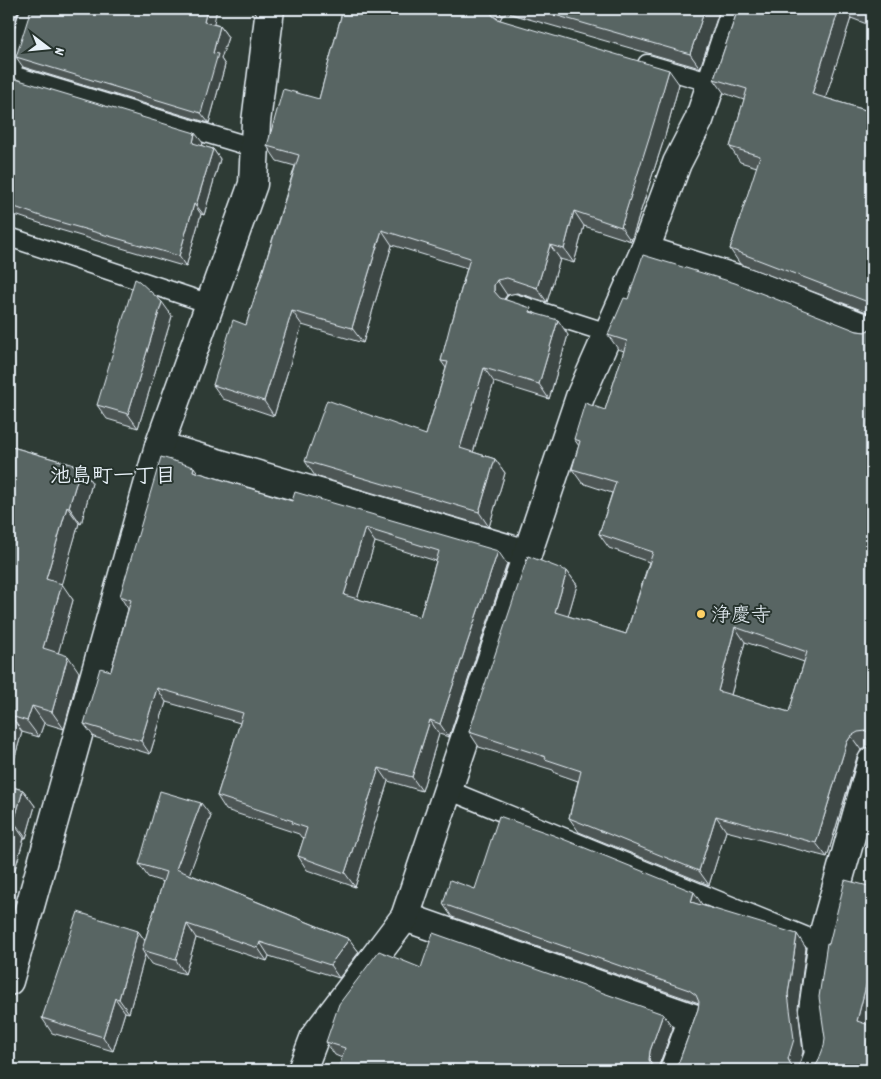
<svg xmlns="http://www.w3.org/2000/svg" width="881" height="1079" viewBox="0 0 881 1079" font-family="Dekko,'Klee One',sans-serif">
  <rect width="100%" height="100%" fill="#2e3b35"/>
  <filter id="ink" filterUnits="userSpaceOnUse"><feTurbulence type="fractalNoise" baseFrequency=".02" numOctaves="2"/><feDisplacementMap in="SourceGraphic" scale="10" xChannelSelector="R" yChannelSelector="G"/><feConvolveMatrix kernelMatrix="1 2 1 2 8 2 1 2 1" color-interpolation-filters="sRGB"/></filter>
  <g filter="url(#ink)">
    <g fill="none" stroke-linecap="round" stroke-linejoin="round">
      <defs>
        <g id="service">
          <polyline points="647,64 712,83"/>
          <polyline points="9,74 255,148"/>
          <polyline points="10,75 30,9"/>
          <polyline points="9,237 210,304"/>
          <polyline points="514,303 608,333"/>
          <polyline points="448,790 822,943"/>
        </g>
        <g id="minor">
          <polyline points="645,250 750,283 872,331"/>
          <polyline points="159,446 527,554"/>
          <polyline points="405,917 693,1018 674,1070"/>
          <polyline points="9,981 159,446 253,184 256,122 270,9"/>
          <polyline points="302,1070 315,1036 405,917 580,397 645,250 677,163 699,120 736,9"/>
          <polyline points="813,1070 819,1054 813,1010 824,932 872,761"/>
        </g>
      </defs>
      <use href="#service" stroke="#e8f1f8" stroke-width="21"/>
      <use href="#minor" stroke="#e8f1f8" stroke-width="31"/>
      <use href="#service" stroke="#26332d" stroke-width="18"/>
      <use href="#minor" stroke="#26332d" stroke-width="28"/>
    </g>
    <g fill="#4d5755" stroke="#e8f1f8" fill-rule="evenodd">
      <polygon points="343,9 720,9 700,68 508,13 502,16 500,20 679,84 665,136 631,241 584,226 574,263 560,259 547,302 517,293 507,295 504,299 535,313 568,335 549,399 494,382 473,452 495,459 505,473 489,527 315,476 305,461 426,435 446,368 441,361 467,268 392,245 363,343 302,325 274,416 223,399 213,385 246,325 295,166 277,161 267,146 319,99"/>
      <polygon points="738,9 872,9 872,26 851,18 825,98 872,112 872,314 740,264 730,249 757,167 740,162 730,147 744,100 724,93 714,79"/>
      <polygon points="213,24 220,26 228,37 221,59 225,65 209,123 23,67 16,57"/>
      <polygon points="9,77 203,143 202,146 213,149 220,159 204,215 201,214 186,267 57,229 9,213"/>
      <path d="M628,299L857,331L865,332L872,328V746H868L861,750L857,757L827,857L726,831L709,885L579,832L569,818L578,781L555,773L553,770L479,747L469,732L567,571L577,585L568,616L626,634L649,562L609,548L599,534L612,493L582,483L572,469L579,446L574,439L605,410L624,351L618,349L608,335ZM745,642L804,662L789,712L731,695Z"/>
      <polygon points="172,316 138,428 107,419 97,405"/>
      <polygon points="9,446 81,467 92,483 81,524 79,523 61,584 73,600 58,653 79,672 64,729 44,723 39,737 22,732 9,777"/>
      <path d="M198,473L292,501L507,564L449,737L439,734L422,791L388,781L355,887L307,870L298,856L304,838L301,837L299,834L226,810L217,796L240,723L166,702L150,754L94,737L84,724L111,671L128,609L120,596ZM375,542L436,561L420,617L357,599Z"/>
      <polygon points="872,767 872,788 868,782"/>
      <polygon points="9,786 23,790 35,806 26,838 24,838 9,890"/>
      <polygon points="211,816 189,874 349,939 359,952 339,978 269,956 267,961 196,938 185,974 151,964 145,955 129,1013 125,1012 113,1051 52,1033 42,1018 138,931 145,940 163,882 148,877 139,864"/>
      <polygon points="475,889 703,906 806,948 798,1008 803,1052 798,1070 671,1070 675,1068 679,1062 698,1009 699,1003 452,917 443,904"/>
      <polygon points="421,968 663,1014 673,1028 659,1065 659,1070 338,1070 342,1058 335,1055 326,1042"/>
    </g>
    <g fill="#3e4745" stroke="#e8f1f8">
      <polygon points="9,9 19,9 9,40"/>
      <polygon points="207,9 217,9 212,32 204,22"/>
      <polygon points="490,9 498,9 502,16 500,20 492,15"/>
      <polygon points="705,9 720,9 700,68 690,54"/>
      <polygon points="839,9 844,9 851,18 822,109 812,94"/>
      <polygon points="220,26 228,37 221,59 225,65 209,123 201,113 213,53"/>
      <polygon points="669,70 679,84 665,136 631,241 621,227"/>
      <polygon points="195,133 203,143 200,153 193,143"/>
      <polygon points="213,149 220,159 204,215 196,205"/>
      <polygon points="194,204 201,214 186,267 179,256"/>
      <polygon points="574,211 584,226 574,263 564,249"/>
      <polygon points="382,230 392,245 363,343 352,328"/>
      <polygon points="550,245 560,259 547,302 537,288"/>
      <polygon points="497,280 507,295 504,299 504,306 494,291 494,285"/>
      <polygon points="162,302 172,316 138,428 128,414"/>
      <polygon points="292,311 302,325 274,416 264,401"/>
      <polygon points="558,320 568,335 549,399 539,384"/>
      <polygon points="484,368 494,382 470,463 460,448"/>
      <polygon points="495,459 505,473 489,527 479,512"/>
      <polygon points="81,467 92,483 81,524 69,507"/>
      <polygon points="194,467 204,481 193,471"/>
      <polygon points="67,507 79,523 58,596 46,579"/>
      <polygon points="365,528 375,542 354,609 344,595"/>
      <polygon points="498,551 507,564 449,737 440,724"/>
      <polygon points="567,571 577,585 565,627 555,612"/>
      <polygon points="62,584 73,600 55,665 43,648"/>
      <polygon points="735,627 745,642 728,706 718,691"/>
      <polygon points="68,656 79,672 64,729 52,712"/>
      <polygon points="157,688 166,702 150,754 141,741"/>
      <polygon points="32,706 44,723 39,737 27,721"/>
      <polygon points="11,716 22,732 9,777 9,723"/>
      <polygon points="430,720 439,734 422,791 412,777"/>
      <polygon points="851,736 861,750 857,757 827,857 816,843 847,742"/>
      <polygon points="379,768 388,781 355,887 345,873"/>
      <polygon points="23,790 35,806 26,838 14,822"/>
      <polygon points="201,803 211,816 186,883 176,869"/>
      <polygon points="716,816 726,831 709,885 699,871"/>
      <polygon points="12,821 24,838 9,890 9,834"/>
      <polygon points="694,892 703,906 691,902"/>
      <polygon points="187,924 196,938 185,974 176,960"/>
      <polygon points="138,931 148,945 142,950 145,955 129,1013 119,999"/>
      <polygon points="797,934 806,948 798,1008 803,1052 798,1070 794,1070 788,1059 788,994"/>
      <polygon points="349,939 359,952 339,978 330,965"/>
      <polygon points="260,942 269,956 267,961 258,948"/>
      <polygon points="872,962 872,1013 867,1035 857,1021"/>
      <polygon points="115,998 125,1012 113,1051 103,1037"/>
      <polygon points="663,1014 673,1028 659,1065 659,1070 655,1070 649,1060 650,1051"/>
    </g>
    <g fill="#596563" stroke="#e8f1f8" fill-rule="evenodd">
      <polygon points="31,9 207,9 204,22 220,26 213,53 218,54 201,113 16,57"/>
      <polygon points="343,9 490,9 492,15 497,19 669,70 654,122 621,227 574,211 564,249 550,245 537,288 507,278 497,280 494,285 494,291 500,298 531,308 530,312 558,320 539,384 484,368 460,448 495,459 479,512 305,461 327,400 426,435 448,362 441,361 451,322 452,322 470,258 382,230 352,328 292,311 264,401 213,385 233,320 246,325 299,155 267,146 283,89 319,99"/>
      <polygon points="534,9 705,9 690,54"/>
      <polygon points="738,9 839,9 812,94 872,112 872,305 868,302 730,249 760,156 730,147 747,89 714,79"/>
      <polygon points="854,9 872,9 872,15"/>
      <polygon points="9,77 195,133 193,143 213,149 196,205 194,204 179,256 49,219 9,205"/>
      <path d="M643,255L735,283L857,331L865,332L872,328V735L866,731L858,732L851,736L847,742L816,843L716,816L699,871L569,818L581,771L545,759L546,757L469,732L528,556L567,571L555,612L626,634L653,552L599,534L616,482L572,469L580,441L574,439L585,403L605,410L627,341L608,335L624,298L628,299ZM735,627L807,652L789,712L718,691Z"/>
      <polygon points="135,279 139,281 162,302 128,414 97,405"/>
      <polygon points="9,446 81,467 69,507 67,507 46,579 62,584 43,648 68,656 52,712 32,706 27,721 11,716 9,723"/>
      <path d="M161,457L194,467L193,471L292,501L295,492L498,551L440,724L430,720L412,777L379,768L345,873L298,856L307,828L292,823L293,821L217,796L243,713L157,688L141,741L84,724L100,668L111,671L131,600L120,596ZM365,528L439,551L420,617L344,595Z"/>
      <polygon points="872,767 872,784 868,782"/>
      <polygon points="9,786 23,790 14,822 12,821 9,834"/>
      <polygon points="160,791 201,803 176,869 349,939 330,965 260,942 258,948 187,924 176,960 142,950 166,872 139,864"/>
      <polygon points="499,816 553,835 694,892 691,902 797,934 788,994 794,1039 788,1059 792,1067 797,1070 671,1070 675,1068 679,1062 698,1009 699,1002 696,995 689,990 443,904 450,880 475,889"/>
      <polygon points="845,880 872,887 872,962 857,1021 872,1026 872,1070 810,1070 813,1069 818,1062 824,1046 825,1038 819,997 827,943 829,944"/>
      <polygon points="78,912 138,931 119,999 115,998 103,1037 42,1018"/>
      <polygon points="433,933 663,1014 650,1051 649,1060 653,1067 658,1070 338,1070 345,1048 326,1042 339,1004 379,951 421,968"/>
    </g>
  </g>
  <circle fill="#ffd166" stroke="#26332d" stroke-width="2" cx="701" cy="614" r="5"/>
  <g text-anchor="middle" stroke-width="4" stroke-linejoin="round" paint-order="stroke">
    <g font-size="20" fill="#e8f1f8" stroke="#26332d" text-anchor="start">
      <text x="711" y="621">浄慶寺</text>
    </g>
    <g font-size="21" font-weight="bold" fill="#e8f1f8" stroke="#26332d">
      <text x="113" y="482">池島町一丁目</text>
    </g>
  </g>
  <rect width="881" height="1079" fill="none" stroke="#26332d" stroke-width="30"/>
  <rect x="15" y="15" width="851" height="1049" fill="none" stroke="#e8f1f8" stroke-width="2" filter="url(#ink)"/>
  <g transform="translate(48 48) rotate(106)" stroke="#26332d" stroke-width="4" paint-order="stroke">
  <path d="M0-4L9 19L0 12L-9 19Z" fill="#e8f1f8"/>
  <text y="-8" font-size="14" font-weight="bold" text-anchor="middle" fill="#e8f1f8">N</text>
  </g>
</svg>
